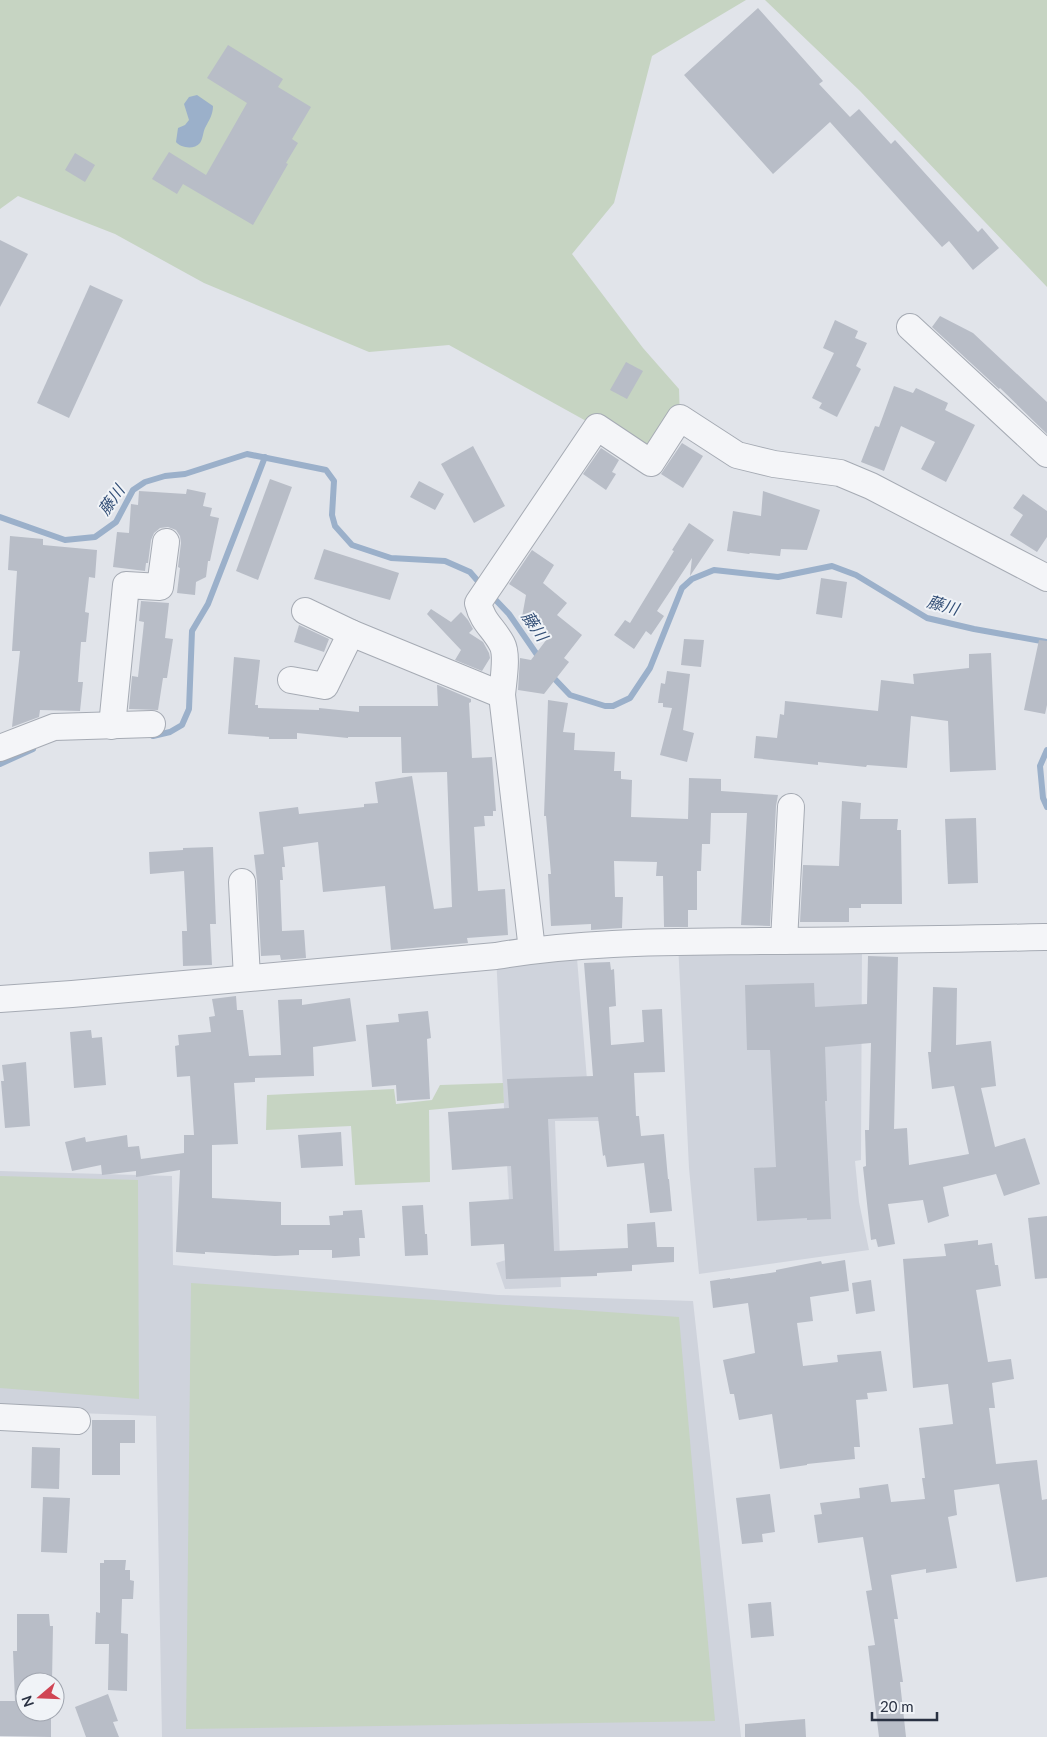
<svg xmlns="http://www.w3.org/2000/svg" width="1047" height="1737" viewBox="0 0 1047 1737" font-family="Lato,'Noto Sans JP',sans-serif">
  <rect width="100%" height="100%" fill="#e1e4ea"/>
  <g fill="#cfd3dc">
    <polygon points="862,941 861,1160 855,1161 859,1202 869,1250 699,1274 689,1168 678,943"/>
    <polygon points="576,946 588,1092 601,1121 555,1121 561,1287 505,1289 496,1263 512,1258 496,956"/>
    <polygon points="0,1171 172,1176 173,1265 498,1295 693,1301 741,1737 162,1737 156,1416 0,1410"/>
  </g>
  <g fill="#c6d4c2">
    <polygon points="0,0 746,0 652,56 614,203 572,254 643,348 679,389 680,418 651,463 597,427 449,345 369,352 204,283 115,234 18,196 0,209"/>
    <polygon points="765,0 1047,0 1047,287 860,91"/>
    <polygon points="503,1083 504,1103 429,1110 430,1182 355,1185 351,1126 266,1130 267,1095 394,1089 396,1104 432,1100 440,1085"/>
    <polygon points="0,1176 138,1180 139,1399 0,1388"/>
    <polygon points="191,1283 679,1317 715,1721 186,1729"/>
  </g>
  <path fill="#9bb0ca" d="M197,95L213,106C213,115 209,120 205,128C203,132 203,139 200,143C194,150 181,148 176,142L178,128L185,125L189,120L184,104L189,97Z"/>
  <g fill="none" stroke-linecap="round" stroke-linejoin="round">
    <g stroke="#9bb0ca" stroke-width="6">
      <polyline points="0,517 65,540 95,537 116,522 133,490 145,482 165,476 185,474 247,454 326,470 334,481 332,515 335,526 352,545 391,558 445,561 470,572 483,587"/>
      <polyline points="490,594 509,614 540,659"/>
      <polyline points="550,674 570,695 605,706 613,706 630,698 650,668 682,588 692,579 714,570 778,577 832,566 856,575 927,618 974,629 1047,642"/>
      <polyline points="153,736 170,732 182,725 189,709 192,631 208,604 265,457"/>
      <polyline points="1047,750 1040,766 1043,798 1047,807"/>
      <polyline points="0,764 33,749"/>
    </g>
  </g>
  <g fill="#b8bdc7">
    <polygon points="758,8 823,81 819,84 850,117 859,109 891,144 895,140 978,232 982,228 999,248 973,270 949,241 942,247 830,122 773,174 684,75"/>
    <polygon points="228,45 283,79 278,87 311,107 292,139 298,143 286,163 288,164 253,225 183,184 177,194 152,179 169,152 206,175 247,103 207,78"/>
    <polygon points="75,153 95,165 85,182 65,170"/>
    <polygon points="0,240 28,254 0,307"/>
    <polygon points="90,285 123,300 69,418 37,403"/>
    <polygon points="940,316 973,333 1047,402 1047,434 1000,388 999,389 932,327"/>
    <polygon points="835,320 858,331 855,338 867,343 856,366 861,369 837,417 819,408 822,403 812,398 834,353 823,348"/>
    <polygon points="626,362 643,371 627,399 610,390"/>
    <polygon points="894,386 913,393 916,388 948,403 945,410 975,425 946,482 921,469 935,442 901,426 884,471 861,462 875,426 879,427"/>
    <polygon points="682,443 703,456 683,488 661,474"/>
    <polygon points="473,446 505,506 474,523 441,464"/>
    <polygon points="601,448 619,460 612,472 616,474 606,490 583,474"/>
    <polygon points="270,479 292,487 258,580 236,571"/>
    <polygon points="419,481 444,494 435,510 410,497"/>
    <polygon points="187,489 206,493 203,506 212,508 210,516 219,518 210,561 208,561 206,577 196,582 195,595 177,593 180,568 178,567 181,543 180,536 176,530 168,527 160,528 154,533 151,540 148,563 146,563 145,571 113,567 117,532 129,533 131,504 138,505 139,491 186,494"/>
    <polygon points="763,491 820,510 807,550 781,549 780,556 750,553 749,554 727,551 733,511 761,516"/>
    <polygon points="1023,494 1047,511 1047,537 1037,552 1010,535 1023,515 1013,508"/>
    <polygon points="689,523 714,540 690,576 692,558 657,611 664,616 651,635 646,631 634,649 614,635 625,620 630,623 674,551 672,550"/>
    <polygon points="10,536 43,539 43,545 97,550 95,578 89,577 85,612 89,613 86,642 81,642 78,682 83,682 80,711 40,710 39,717 12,727 20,651 12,651 17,571 8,570"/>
    <polygon points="324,549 399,573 390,600 314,579"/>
    <polygon points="532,550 554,565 543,583 567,603 557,615 582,635 564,658 569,662 544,694 518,690 520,658 531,660 547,639 522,617 526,595 509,584"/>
    <polygon points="821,578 847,582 842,618 816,614"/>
    <polygon points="141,601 169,603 165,638 173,639 167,678 163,678 158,710 129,709 132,676 138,677 143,632 144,622 139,621"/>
    <polygon points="431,609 451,622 461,612 468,620 473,629 469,633 483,642 489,653 490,658 482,671 455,660 461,650 427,614"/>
    <polygon points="299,625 329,639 324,652 294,642"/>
    <polygon points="684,639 704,640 701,667 681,665"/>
    <polygon points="1039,640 1047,641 1047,705 1045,714 1024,710"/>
    <polygon points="991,653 996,770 950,772 948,721 911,716 907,768 867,765 866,767 818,762 818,765 754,758 756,736 777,738 780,714 784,715 785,701 878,711 881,680 914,684 913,674 969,668 969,654"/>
    <polygon points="234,657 260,660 255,705 258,705 258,708 319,710 319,708 359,712 359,706 438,706 437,685 438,685 471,699 471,702 469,703 472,758 492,757 496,811 493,811 493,816 484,816 485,826 474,827 478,891 505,889 508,935 467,938 468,943 391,950 385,886 323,892 318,842 283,847 285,867 282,867 283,880 280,880 282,931 304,930 306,958 281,960 280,955 261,956 257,881 254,855 264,854 259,812 298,807 299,814 364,807 364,804 378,803 375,782 412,776 434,909 452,907 447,772 402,773 401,737 348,737 348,738 297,733 297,739 269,739 269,737 228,734"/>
    <polygon points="667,671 690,674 683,730 694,733 687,762 660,755 672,708 663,707 663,703 658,703 661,683 665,684"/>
    <polygon points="548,700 568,703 563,732 575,733 574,750 615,752 614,771 621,771 621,779 632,780 631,817 688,819 689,778 721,779 721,791 778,795 776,806 770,926 741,925 747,813 711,813 710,844 702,844 701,871 697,871 697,910 688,910 688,927 664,927 663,876 656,876 657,862 614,861 615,897 623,897 622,928 591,930 591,924 551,926 548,874 551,874 546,816 544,816"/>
    <polygon points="842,801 861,803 860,819 898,819 897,830 901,830 902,904 861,904 861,908 849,908 849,922 800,922 803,865 839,866"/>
    <polygon points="976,818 978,883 948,884 945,819"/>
    <polygon points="213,847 216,924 210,924 212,965 183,966 182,931 187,931 184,871 150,874 149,852 183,850 183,848"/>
    <polygon points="868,956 898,957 894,1129 907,1128 909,1165 969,1154 954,1086 932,1089 928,1052 931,1052 933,987 957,988 956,1045 991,1041 996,1086 981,1088 995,1147 1025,1138 1040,1184 1004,1196 996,1174 943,1187 949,1216 928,1223 923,1200 888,1204 895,1244 878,1247 876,1239 871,1240 863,1167 866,1166 865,1130 869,1130 871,1043 825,1047 827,1101 825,1101 831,1219 807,1220 807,1218 757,1221 754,1168 776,1167 770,1050 747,1050 745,985 814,983 815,1007 867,1004"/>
    <polygon points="610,962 611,970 614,969 616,1006 609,1007 611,1045 644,1042 642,1010 662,1009 665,1072 634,1073 636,1116 639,1116 641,1136 664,1134 668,1179 669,1179 672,1211 650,1213 644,1163 607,1167 605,1155 603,1156 598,1117 548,1119 554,1251 628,1248 627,1224 655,1222 657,1247 674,1247 674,1262 632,1265 632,1271 597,1273 597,1276 506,1279 504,1244 471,1246 469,1202 513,1199 511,1166 452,1170 448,1112 509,1108 507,1079 593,1076 584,963"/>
    <polygon points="236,996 237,1010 243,1010 249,1056 281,1055 278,1000 302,999 302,1005 350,998 356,1041 313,1047 314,1076 255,1078 255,1082 234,1083 238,1144 212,1145 212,1198 281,1202 281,1225 330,1225 329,1216 343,1215 343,1211 362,1210 365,1238 359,1238 360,1256 332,1258 332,1250 299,1250 299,1255 275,1256 205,1252 205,1254 176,1252 180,1170 136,1177 136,1171 102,1175 101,1165 72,1171 65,1142 85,1137 86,1142 127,1135 128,1147 139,1146 141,1159 184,1153 184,1135 194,1135 190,1076 177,1077 175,1046 179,1045 178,1035 211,1032 209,1017 215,1016 212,999"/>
    <polygon points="428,1011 431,1038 427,1039 430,1099 397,1101 396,1085 372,1087 366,1025 399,1022 398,1014"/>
    <polygon points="91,1030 92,1038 102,1037 106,1085 74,1088 70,1032"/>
    <polygon points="26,1062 30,1126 5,1128 1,1081 4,1081 2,1065"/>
    <polygon points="341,1132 343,1166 301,1168 298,1135"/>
    <polygon points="423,1205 425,1234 427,1234 428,1255 405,1256 402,1206"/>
    <polygon points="1047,1216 1047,1278 1035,1279 1028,1218"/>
    <polygon points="978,1240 978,1245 992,1243 995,1265 998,1265 1001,1286 976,1290 988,1362 1011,1359 1014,1379 992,1383 995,1408 989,1408 996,1464 1037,1460 1042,1500 1047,1499 1047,1577 1016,1582 999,1484 954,1490 957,1515 948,1517 957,1568 926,1573 926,1569 891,1575 898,1619 894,1619 903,1682 900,1682 906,1737 879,1737 868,1646 875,1645 866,1591 872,1590 863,1537 818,1543 814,1515 822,1514 820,1503 860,1498 859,1488 888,1484 891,1502 925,1499 922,1478 925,1478 919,1428 953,1424 948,1384 913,1388 903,1259 946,1256 944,1244"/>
    <polygon points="845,1260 849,1291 810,1297 813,1321 797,1323 803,1366 838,1362 837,1355 881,1351 887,1391 867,1393 868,1399 856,1400 860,1447 854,1447 855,1459 807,1464 807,1465 780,1469 772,1414 739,1420 734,1394 730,1394 723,1360 755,1353 748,1303 713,1308 710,1281 730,1278 730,1279 776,1272 776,1270 821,1261 822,1264"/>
    <polygon points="871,1280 875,1311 856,1314 852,1283"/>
    <polygon points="92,1420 135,1420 135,1443 120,1443 120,1475 92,1475"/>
    <polygon points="32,1447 60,1448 59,1489 31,1488"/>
    <polygon points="770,1494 775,1532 762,1534 763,1542 742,1544 736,1498"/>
    <polygon points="43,1497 70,1498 67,1553 41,1552"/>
    <polygon points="104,1560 126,1560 125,1570 130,1570 130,1580 134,1581 133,1599 122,1599 121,1633 128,1634 127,1691 108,1690 109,1644 95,1644 96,1612 100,1613 100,1563 104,1563"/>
    <polygon points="771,1602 774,1636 751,1638 748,1604"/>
    <polygon points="17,1614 49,1614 50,1626 53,1626 52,1682 25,1682 25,1712 51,1712 51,1737 0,1736 0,1701 15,1701 13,1651 17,1651"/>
    <polygon points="108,1694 118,1721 113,1722 119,1737 86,1737 75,1707"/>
    <polygon points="805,1719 806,1737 745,1737 745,1724"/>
  </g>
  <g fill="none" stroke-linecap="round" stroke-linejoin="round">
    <defs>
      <g id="street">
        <polyline points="910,327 1047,454"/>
        <polyline points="305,611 351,633"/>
        <polyline points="291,680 325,686 351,633 502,695"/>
        <polyline points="112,726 126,585 160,587 166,542"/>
        <polyline points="0,748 54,727 152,724"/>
        <polyline points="242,882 247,978"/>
        <polyline points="784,941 791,807"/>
        <path d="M532,950L502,695C503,682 508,655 502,644C493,627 483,623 478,603L597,427L651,463L680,418L737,455L774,464L840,473L871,486L1047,578"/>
        <path d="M0,999L72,994L496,956C583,941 672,942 760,941C856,941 951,939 1047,937"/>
        <polyline points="0,1417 77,1421"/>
      </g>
    </defs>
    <use href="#street" stroke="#a6abb4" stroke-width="28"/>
    <use href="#street" stroke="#f4f5f8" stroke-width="26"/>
  </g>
  <g text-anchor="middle" stroke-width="4" stroke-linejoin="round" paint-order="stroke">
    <g font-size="16" font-style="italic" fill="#324e76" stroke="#f0f3f7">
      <text transform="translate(111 500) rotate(-55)" y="6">藤川</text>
      <text transform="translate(943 605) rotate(16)" y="6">藤川</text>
      <text transform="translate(535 626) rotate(56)" y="6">藤川</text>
    </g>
  </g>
  <g transform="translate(40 1697) rotate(251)"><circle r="24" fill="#f0f3f7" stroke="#a0a5af"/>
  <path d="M0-4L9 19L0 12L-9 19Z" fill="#d04554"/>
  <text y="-8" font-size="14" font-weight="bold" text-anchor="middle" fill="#293142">N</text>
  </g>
  <path d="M872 1712v8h65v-8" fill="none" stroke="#293142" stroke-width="2.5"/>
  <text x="880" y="1712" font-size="15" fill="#293142" stroke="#f0f3f7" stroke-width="4" paint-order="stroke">20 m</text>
</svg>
